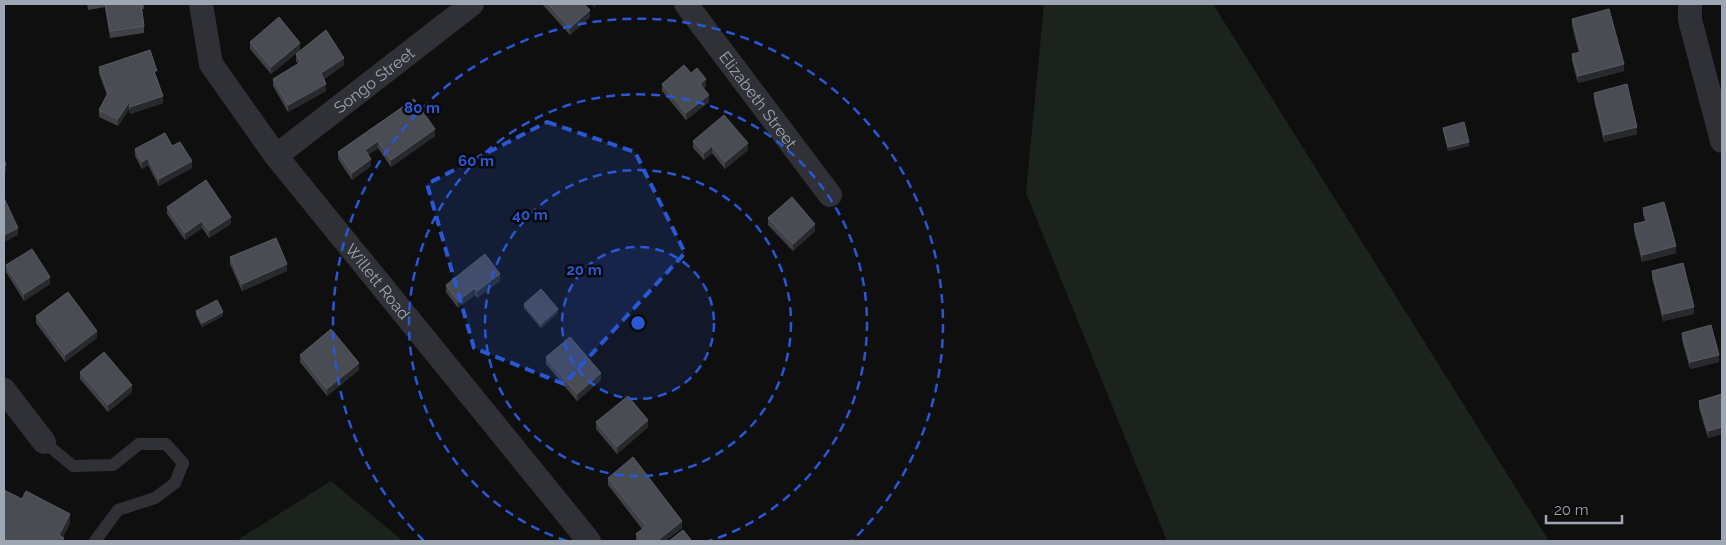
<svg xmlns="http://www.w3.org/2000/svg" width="1726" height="545" viewBox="0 0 1726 545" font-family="Raleway,sans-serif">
  <rect width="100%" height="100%" fill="#0f0f10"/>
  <g fill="#1b231c">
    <polygon points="1044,4 1213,4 1549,541 1167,541 1026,193"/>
    <polygon points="331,481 403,541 236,541"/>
  </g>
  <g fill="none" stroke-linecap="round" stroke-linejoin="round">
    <polyline stroke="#2f3136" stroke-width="12" points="44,442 73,466 113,465 139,444 166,444 183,463 175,483 155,498 118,510 95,541"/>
    <g stroke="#2f3136" stroke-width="24">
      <path id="s1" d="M201,4L211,64L276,156L589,541"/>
      <path id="s2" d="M686,4L830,195"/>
      <polyline points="1690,4 1690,20 1722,141"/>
      <path id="s3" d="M276,156L472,4"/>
      <polyline points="4,390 44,442"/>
    </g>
  </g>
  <g fill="#3f4147">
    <polygon points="87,4 144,4 144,9 142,9 144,26 144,33 110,38 105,7 88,10"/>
    <polygon points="542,4 585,4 590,17 570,35"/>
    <polygon points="1572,19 1624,71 1578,83 1572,61 1572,54 1579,53 1572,26"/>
    <polygon points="250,42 300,50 271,74 250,49"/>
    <polygon points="296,54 344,65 324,79 326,91 288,112 273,86 273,79 298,64 296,61"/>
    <polygon points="99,67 157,78 163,103 130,114 129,109 118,126 99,117 99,110 107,95 99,74"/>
    <polygon points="691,73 706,86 704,88 709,102 686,120 662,91 662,84"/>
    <polygon points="1594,93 1637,134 1604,142 1594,100"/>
    <polygon points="414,99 435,136 391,167 378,148 368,155 371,166 352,180 338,159 338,152"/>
    <polygon points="1443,128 1469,146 1448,151 1443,131"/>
    <polygon points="693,141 748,150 725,169 712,153 704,160 693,148"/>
    <polygon points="172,146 192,168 159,186 148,165 142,169 135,156 135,149"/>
    <polygon points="167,207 231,224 209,238 202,228 185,240 167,214"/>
    <polygon points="1643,208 1676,253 1642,262 1634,231 1634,224 1645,221 1643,215"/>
    <polygon points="768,218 815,231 793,251 768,225"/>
    <polygon points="230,257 287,271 242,291 230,264"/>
    <polygon points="6,265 50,284 24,301 6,272"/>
    <polygon points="1652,271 1694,314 1663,321 1652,278"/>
    <polygon points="500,281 477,298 475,295 458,308 446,292 446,285"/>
    <polygon points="524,304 558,313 541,328 524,308"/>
    <polygon points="196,311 223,316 202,327 196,315"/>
    <polygon points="36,316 97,338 65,362 36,323"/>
    <polygon points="1682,333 1719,362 1690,369 1682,340"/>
    <polygon points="300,355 359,370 327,396 300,362"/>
    <polygon points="546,357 601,380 577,401 546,364"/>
    <polygon points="80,372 132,392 108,412 80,379"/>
    <polygon points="1722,394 1722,434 1708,438 1699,408 1699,401"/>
    <polygon points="596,422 648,427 617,454 596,429"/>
    <polygon points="608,478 682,528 665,541 636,541 636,534 642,529 608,485"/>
  </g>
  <g fill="#28292c">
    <polygon points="593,4 597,4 593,8"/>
    <polygon points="590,10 590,17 570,35 570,28"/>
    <polygon points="300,43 300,50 271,74 271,67"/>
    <polygon points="344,58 344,65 321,80 321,73"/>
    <polygon points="1624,64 1624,71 1578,83 1578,76"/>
    <polygon points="706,79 706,86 700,91 700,84"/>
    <polygon points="326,84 326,91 288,112 288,105"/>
    <polygon points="709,95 709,102 686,120 686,113"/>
    <polygon points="163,96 163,103 130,114 130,107"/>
    <polygon points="129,102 129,109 118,126 118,119"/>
    <polygon points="1637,127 1637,134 1604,142 1604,135"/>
    <polygon points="435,129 435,136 391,167 391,160"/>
    <polygon points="378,141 378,148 365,157 365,150"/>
    <polygon points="1469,142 1469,146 1448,151 1448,147"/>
    <polygon points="748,143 748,150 725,169 725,162"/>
    <polygon points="712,146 712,153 704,160 704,153"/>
    <polygon points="148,158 148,165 142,169 142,162"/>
    <polygon points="371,159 371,166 352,180 352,173"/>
    <polygon points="192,161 192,168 159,186 159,179"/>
    <polygon points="6,165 6,172 4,173 4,166"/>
    <polygon points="231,217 231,224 209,238 209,231"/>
    <polygon points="202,221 202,228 185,240 185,233"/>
    <polygon points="815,224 815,231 793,251 793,244"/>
    <polygon points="18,228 18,235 4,242 4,235"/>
    <polygon points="1676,246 1676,253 1642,262 1642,255"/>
    <polygon points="287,264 287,271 242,291 242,284"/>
    <polygon points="500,274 500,281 477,298 477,291"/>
    <polygon points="50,277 50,284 24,301 24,294"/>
    <polygon points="475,288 475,295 458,308 458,301"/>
    <polygon points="1694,307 1694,314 1663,321 1663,314"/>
    <polygon points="558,309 558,313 541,328 541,324"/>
    <polygon points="223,312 223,316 202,327 202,323"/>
    <polygon points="97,331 97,338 65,362 65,355"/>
    <polygon points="1719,355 1719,362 1690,369 1690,362"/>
    <polygon points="359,363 359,370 327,396 327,389"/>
    <polygon points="601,373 601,380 577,401 577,394"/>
    <polygon points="132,385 132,392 108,412 108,405"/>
    <polygon points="648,420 648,427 617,454 617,447"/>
    <polygon points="1722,427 1722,434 1708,438 1708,431"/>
    <polygon points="70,514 70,524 61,541 59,535"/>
    <polygon points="682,521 682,528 665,541 657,541"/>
  </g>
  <g fill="#494c53" stroke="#575a62">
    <polygon points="105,4 141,4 144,26 110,31"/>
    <polygon points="548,4 584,4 590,10 570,28"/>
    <polygon points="1609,9 1624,64 1578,76 1572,54 1581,52 1572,19"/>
    <polygon points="279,17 300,43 271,67 250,42"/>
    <polygon points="326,30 344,58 321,73 326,84 288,105 273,79 301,62 296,54"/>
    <polygon points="150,50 157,71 154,71 163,96 130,107 129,102 118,119 99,110 108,93 99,67"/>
    <polygon points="684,65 691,73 697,68 706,79 700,84 709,95 686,113 662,84"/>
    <polygon points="1627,84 1637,127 1604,135 1594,93"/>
    <polygon points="414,99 435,129 391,160 378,141 365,150 371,159 352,173 338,152"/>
    <polygon points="724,115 748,143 725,162 712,146 704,153 693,141"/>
    <polygon points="1464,122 1469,142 1448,147 1443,128"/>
    <polygon points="165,133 172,146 180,142 192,161 159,179 148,158 142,162 135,149"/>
    <polygon points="4,159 6,165 4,166"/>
    <polygon points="206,180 231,217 209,231 202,221 185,233 167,207"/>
    <polygon points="792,197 815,224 793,244 768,218"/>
    <polygon points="4,198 18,228 4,235"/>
    <polygon points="1664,202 1676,246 1642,255 1634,224 1647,221 1643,208"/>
    <polygon points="276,238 287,264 242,284 230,257"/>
    <polygon points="32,249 50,277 24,294 6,265"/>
    <polygon points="485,254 500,274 477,291 475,288 458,301 446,285"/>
    <polygon points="1683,263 1694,307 1663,314 1652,271"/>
    <polygon points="541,289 558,309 541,324 524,304"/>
    <polygon points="68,292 97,331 65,355 36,316"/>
    <polygon points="217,300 223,312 202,323 196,311"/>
    <polygon points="1711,325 1719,355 1690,362 1682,333"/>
    <polygon points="331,329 359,363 327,389 300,355"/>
    <polygon points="570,337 601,373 577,394 546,357"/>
    <polygon points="104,352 132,385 108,405 80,372"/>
    <polygon points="1722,394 1722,427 1708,431 1699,401"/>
    <polygon points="628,396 648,420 617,447 596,422"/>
    <polygon points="633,457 682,521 657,541 641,541 636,534 646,526 608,478"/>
    <polygon points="4,490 22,499 26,491 70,514 59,535 64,538 62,541 4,541"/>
    <polygon points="683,530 692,541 669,541"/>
  </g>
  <path fill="#2a57d4" fill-opacity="0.2" stroke="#2a57d4" stroke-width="4" stroke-dasharray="10 6" stroke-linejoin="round" d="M547,122L635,152L685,253L564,384L474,348L427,184Z"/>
  <circle cx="638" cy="323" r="76" fill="#2a57d4" fill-opacity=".12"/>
  <g fill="none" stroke="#2a57d4" stroke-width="2.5" stroke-dasharray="9 6">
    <circle cx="638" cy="323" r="76"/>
    <circle cx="638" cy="323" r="153"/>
    <path d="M567 541A229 229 0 1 1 709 541"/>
    <path d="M424 541A305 305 0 1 1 852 541"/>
  </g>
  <g text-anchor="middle" stroke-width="5" stroke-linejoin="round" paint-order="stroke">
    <g font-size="16" fill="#9ea5b3" stroke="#0a0a0b">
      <text dy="6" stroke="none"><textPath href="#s3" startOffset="124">Songo Street</textPath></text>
      <text dy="6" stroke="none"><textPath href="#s2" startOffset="120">Elizabeth Street</textPath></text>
      <text dy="6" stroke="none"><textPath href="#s1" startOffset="335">Willett Road</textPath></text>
    </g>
  </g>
  <circle cx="638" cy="323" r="8" fill="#2a57d4" stroke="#0a0a0b" stroke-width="2.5"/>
  <g font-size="15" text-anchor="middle" font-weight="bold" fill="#2a57d4" stroke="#0a0a0b" stroke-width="5" stroke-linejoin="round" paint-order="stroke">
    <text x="422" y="113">80 m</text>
    <text x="476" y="166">60 m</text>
    <text x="530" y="220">40 m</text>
    <text x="584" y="275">20 m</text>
  </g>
  <rect width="1726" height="545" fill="none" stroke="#9ea5b3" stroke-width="10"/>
  <path d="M1546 515v8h76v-8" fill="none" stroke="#9ea5b3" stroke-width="2.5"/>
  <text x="1554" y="515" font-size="15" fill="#9ea5b3" stroke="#0a0a0b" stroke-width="4" paint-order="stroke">20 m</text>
</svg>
